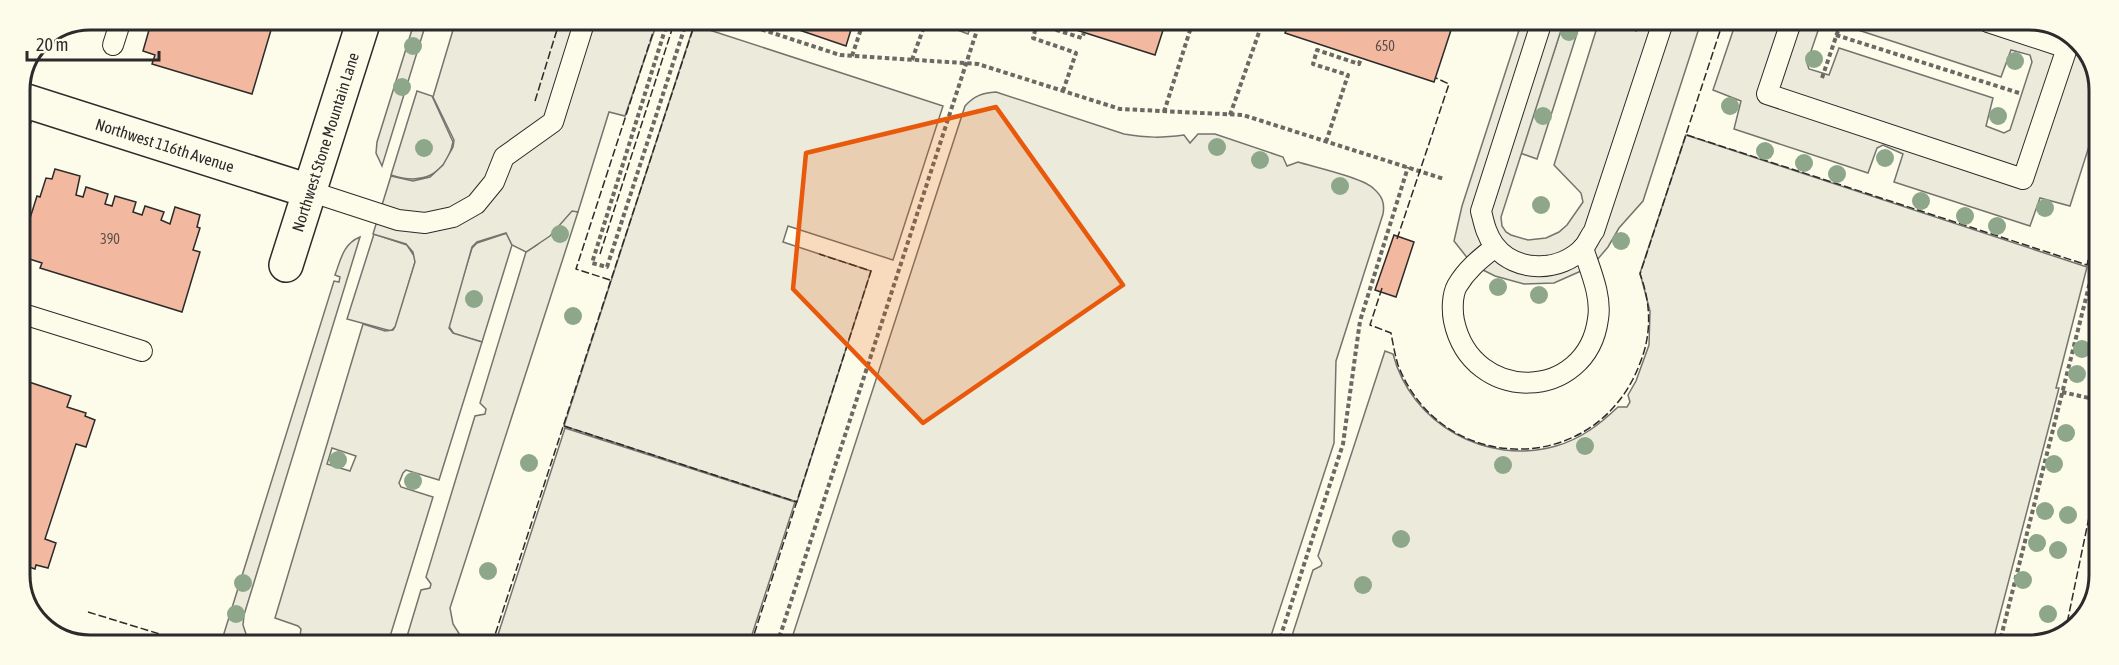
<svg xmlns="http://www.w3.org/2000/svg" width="2119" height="665" viewBox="0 0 2119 665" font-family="'Asap Condensed',sans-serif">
  <rect width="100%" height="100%" fill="#fdfbea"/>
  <g fill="#ecebdb" stroke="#74746e" stroke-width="1.5">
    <polygon points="415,20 427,20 382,166 376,153 377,142"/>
    <polygon points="1564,21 1581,21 1537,159 1520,153"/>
    <polygon points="694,25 943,106 893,260 788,226 783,242 871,271 797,502 564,426"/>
    <path d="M417,91L432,96L453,142C446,176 421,185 391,175Z"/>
    <path d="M996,92L1124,134C1147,138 1162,138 1184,135L1190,143L1198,134H1215L1283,157L1287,166L1298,162C1314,167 1364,178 1374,189C1382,196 1385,203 1383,214L1336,361L1334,443L1268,645L790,644L965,106C974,96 982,93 996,92Z"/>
    <path d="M1686,135L2087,267L2056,388H2059L1992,645H1289L1313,570L1321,566L1322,563L1318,556L1385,351L1393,354C1411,424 1487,466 1556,446C1581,439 1600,424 1618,407H1627L1630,402L1628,395L1636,381L1649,345L1650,311L1640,273Z"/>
    <polygon points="572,210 578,212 450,608 453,624 465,643 405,643 421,590 430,588 431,584 426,577 475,416 485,414 486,409 480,403 526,252 537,245"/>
    <polygon points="507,233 512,245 482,342 454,334 448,325 472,248 477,243"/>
    <polygon points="374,234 407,245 416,259 396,326 391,331 347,319"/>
    <path d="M360,237L244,615L243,625L249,643H221L334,281L339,282L340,277L335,275C341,259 343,244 360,237Z"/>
    <polygon points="565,428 795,502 749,644 495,644"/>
  </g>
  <g fill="#eceadb" stroke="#74746e" stroke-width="1.5" fill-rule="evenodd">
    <path d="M456,20H658L625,116L609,112L578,212L572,211L550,236L526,252L512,245L506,233L477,242L472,247L449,328L453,333L482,342L439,480L406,470L403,473L399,483L401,487L433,497L388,643H299L301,629L298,626L275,618L363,324L385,331L393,330L395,327L415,262L413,252L406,244L373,234L391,176L413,181L430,177L443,165L453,147L454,140L433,97ZM332,448L356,456L350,471L327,464Z"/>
    <polygon points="957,21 972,21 968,34 955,29"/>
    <polygon points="1522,21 1564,21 1501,217 1502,226 1506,232 1511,235 1528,240 1546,238 1559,232 1567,225 1583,202 1581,193 1554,165 1599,21 1624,21 1636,31 1640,21 1701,22 1643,201 1619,228 1608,247 1597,260 1581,271 1554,283 1524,284 1495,276 1483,270 1469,260 1454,241 1462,206"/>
    <polygon points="1736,22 1821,22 1807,63 1809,69 1829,75 1839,48 1993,98 1986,126 2004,133 2010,130 2032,62 2030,55 2011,50 2001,77 1846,26 1848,22 2047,22 2082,44 2099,86 2099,115 2070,206 2040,198 2030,226 1894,182 1903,154 1883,145 1877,148 1868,173 1734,129 1741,101 1713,90"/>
  </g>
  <g fill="#f2b8a0" stroke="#2b2b2b" stroke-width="1.5">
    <polygon points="165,20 274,20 252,94 152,64 155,55 143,51 151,23 163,27"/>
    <polygon points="770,20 854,20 846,46"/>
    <polygon points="1048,21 1166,21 1155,55"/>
    <polygon points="1289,21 1454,21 1434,82 1285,33"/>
    <polygon points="55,169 80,176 76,195 83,197 86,187 108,194 105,204 112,206 115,196 136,202 133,212 142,215 145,206 164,212 161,220 170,224 175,207 200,215 197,227 200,228 193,250 200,252 182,312 40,268 42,263 20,256 20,250 37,196 40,197 46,178 52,179"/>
    <polygon points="1394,235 1414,242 1396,297 1375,290"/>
    <polygon points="20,379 71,396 67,407 86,413 85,416 95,420 86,447 76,444 45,539 56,543 48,568 36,565 35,569 20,564"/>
  </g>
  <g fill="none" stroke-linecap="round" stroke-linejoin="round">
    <defs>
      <g id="service">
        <path d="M1542,21L1481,211C1484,223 1486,234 1494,245C1515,273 1561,273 1584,247C1588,242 1590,236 1594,231L1663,22"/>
        <polyline points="1791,22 1767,94 2023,179 2067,48 1988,22"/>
        <polyline points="113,45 121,20"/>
        <polyline points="20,123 27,101"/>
        <polyline points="309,191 398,220 425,223 453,217 476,204 494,182 504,157 553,122 585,20"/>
        <path d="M1495,247C1480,259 1467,269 1457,286C1452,295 1452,311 1454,321C1472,405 1587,402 1598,319C1602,296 1590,270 1583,248"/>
        <polyline points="20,313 142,351"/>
      </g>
      <g id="minor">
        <path id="s1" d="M20,99L309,191"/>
        <path id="s2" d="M286,265L364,20"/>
      </g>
    </defs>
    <use href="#service" stroke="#2b2b2b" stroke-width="22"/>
    <use href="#minor" stroke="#2b2b2b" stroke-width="36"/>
    <g stroke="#6a6964" stroke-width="4" stroke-dasharray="4.5 3" stroke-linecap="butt">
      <polyline points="668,20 592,263 607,267 687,20"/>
      <polyline points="733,20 840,55 978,64 1120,109 1243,115 1444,179"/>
      <polyline points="1836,35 2019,93"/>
      <polyline points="852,56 864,20"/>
      <polyline points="912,60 926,21"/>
      <polyline points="1822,78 1841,22"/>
      <polyline points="1063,91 1076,53 1033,38 1037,24 1082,38 1084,33"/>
      <polyline points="1164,112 1193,21"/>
      <polyline points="1230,115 1263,21"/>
      <polyline points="1326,142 1348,75 1313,64 1317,50 1359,64 1361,58"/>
      <polyline points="2062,392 2098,400"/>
      <polyline points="777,644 980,21"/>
      <polyline points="1278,645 1343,444 1360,321 1408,167"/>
      <polyline points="1999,645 2099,246"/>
    </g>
    <use href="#service" stroke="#fdfbea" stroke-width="20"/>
    <use href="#minor" stroke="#fdfbea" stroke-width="33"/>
    <g stroke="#2b2b2b" stroke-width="1.5" stroke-dasharray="8 3" stroke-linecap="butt">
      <polyline points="1262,21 1286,29"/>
      <polyline points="535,101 560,20"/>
      <polyline points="1687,135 2087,265 2091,248 2099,250"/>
      <polyline points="1397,239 1449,84 1436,78"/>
      <polyline points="600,254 675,20"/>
      <polyline points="610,280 576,269 657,20"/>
      <path d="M1382,288L1370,325L1391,333C1393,344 1395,355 1398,365C1442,478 1598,477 1640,363C1652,334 1651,303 1640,274L1723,22"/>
      <polyline points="564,426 797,502"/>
      <polyline points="88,612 189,643"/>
      <polyline points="2065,633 2098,474"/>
      <polyline points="492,644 696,20"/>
      <polyline points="751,644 871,271 819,254"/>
    </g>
  </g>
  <g fill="#8ea78a">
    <circle cx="1569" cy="32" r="9"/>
    <circle cx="413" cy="46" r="9"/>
    <circle cx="1814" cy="59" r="9"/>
    <circle cx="2015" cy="61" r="9"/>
    <circle cx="402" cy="87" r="9"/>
    <circle cx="1730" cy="106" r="9"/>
    <circle cx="1543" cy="116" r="9"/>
    <circle cx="1998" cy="116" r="9"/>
    <circle cx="1217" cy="147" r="9"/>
    <circle cx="424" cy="148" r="9"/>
    <circle cx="1765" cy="151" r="9"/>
    <circle cx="1885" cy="158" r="9"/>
    <circle cx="1260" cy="160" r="9"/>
    <circle cx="1804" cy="163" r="9"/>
    <circle cx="1837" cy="174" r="9"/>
    <circle cx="1340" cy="186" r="9"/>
    <circle cx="1921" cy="201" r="9"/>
    <circle cx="1541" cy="205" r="9"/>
    <circle cx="2045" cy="208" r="9"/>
    <circle cx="1965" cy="216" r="9"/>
    <circle cx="1997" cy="226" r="9"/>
    <circle cx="560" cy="234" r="9"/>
    <circle cx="1621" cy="241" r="9"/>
    <circle cx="1498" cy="287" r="9"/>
    <circle cx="1539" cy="295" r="9"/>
    <circle cx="474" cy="299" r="9"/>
    <circle cx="573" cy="316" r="9"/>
    <circle cx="2082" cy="349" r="9"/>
    <circle cx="2077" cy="374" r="9"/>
    <circle cx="2066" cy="433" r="9"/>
    <circle cx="1585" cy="446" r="9"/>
    <circle cx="338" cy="460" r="9"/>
    <circle cx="529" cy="463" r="9"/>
    <circle cx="2054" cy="464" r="9"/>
    <circle cx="1503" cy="465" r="9"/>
    <circle cx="413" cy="481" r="9"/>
    <circle cx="2045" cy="511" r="9"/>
    <circle cx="2068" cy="515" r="9"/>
    <circle cx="1401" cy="539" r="9"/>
    <circle cx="2037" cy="543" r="9"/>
    <circle cx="2058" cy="550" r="9"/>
    <circle cx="488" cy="571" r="9"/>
    <circle cx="2023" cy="580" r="9"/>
    <circle cx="243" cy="583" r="9"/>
    <circle cx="1363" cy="585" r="9"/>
    <circle cx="236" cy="614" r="9"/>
    <circle cx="2048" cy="614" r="9"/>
  </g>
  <path fill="#e8590c" fill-opacity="0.2" stroke="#e8590c" stroke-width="4.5" stroke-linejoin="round" d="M996,107L1123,285L923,423L793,289L806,153Z"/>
  <g text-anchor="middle" stroke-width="4.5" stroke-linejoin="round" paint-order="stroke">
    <g font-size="14" fill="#5d4e48">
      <text x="1385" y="51">650</text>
      <text x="110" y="244">390</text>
    </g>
    <g font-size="16" fill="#2b2b2b" stroke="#fdfbea">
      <text dy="6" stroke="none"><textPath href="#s2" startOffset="129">Northwest Stone Mountain Lane</textPath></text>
      <text dy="6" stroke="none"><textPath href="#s1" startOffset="152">Northwest 116th Avenue</textPath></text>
    </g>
  </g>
  <path d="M0 0H2119V665H0ZM90 30H2029A60 60 0 0 1 2089 90V575A60 60 0 0 1 2029 635H90A60 60 0 0 1 30 575V90A60 60 0 0 1 90 30Z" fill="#fdfbea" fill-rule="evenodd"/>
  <path fill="none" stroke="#2b2b2b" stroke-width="3" d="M90 30H2029A60 60 0 0 1 2089 90V575A60 60 0 0 1 2029 635H90A60 60 0 0 1 30 575V90A60 60 0 0 1 90 30Z"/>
  <path d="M27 51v9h132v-9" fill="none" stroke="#2b2b2b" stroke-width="3"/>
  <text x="36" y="51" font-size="18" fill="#2b2b2b" stroke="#fdfbea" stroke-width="4.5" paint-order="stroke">20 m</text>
</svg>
